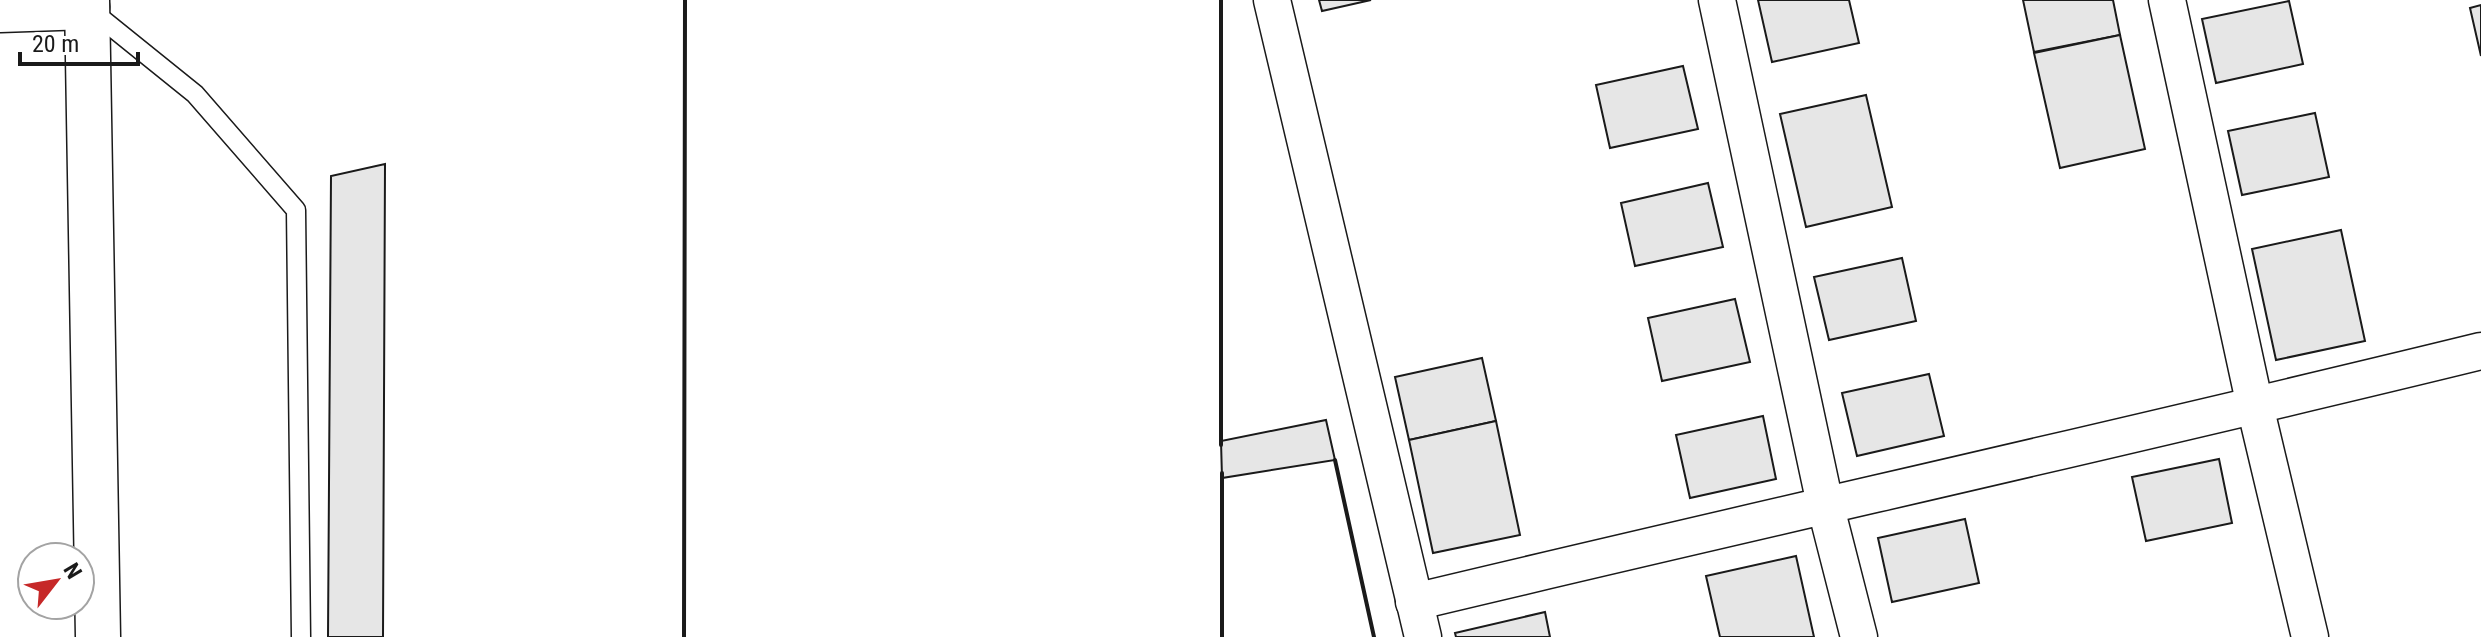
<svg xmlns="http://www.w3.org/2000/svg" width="2481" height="637" viewBox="0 0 2481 637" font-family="'Roboto Condensed',sans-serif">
  <rect width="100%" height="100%" fill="#fff"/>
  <g fill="#e6e6e6" stroke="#1a1a1a" stroke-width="2">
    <polygon points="1319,0 1371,0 1322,11"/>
    <polygon points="1758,0 1849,0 1859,43 1772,62"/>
    <polygon points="2023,0 2113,0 2120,35 2034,52"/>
    <polygon points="2289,1 2303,64 2216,83 2202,19"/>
    <polygon points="2481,5 2481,56 2470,8"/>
    <polygon points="2120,35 2145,149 2060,168 2034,53"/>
    <polygon points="1683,66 1698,129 1610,148 1596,85"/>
    <polygon points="1866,95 1892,207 1806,227 1780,114"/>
    <polygon points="2315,113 2329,177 2242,195 2228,131"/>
    <polygon points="385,164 383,637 328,637 331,176"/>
    <polygon points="1708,183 1723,247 1635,266 1621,203"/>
    <polygon points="2341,230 2365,341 2276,360 2252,249"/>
    <polygon points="1902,258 1916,321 1829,340 1814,277"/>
    <polygon points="1735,299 1750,362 1662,381 1648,318"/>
    <polygon points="1482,358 1496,421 1409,440 1395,377"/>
    <polygon points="1929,374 1944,436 1857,456 1842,393"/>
    <polygon points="1763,416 1776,479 1690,498 1676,435"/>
    <polygon points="1326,420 1335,460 1222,478 1221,441"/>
    <polygon points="1496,421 1520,535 1433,553 1409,440"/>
    <polygon points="2219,459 2232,523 2146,541 2132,477"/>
    <polygon points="1965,519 1979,583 1892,602 1878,538"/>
    <polygon points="1796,556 1814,637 1720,637 1706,576"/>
    <polygon points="1545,612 1550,637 1456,637 1455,633"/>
  </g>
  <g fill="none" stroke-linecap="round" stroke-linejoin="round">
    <defs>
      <polyline id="lane" points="92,11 195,94 296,210 301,637"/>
      <g id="street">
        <polyline points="1272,0 1423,637"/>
        <polyline points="1717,0 1825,504 1859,637"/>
        <polyline points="2167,0 2255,406 2310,637"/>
        <path d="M1414,602C1769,517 2126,438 2481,351"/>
      </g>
      <g id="highway">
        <polyline points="87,0 98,637"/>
        <polyline points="0,10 87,7"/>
      </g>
    </defs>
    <use href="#lane" stroke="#1a1a1a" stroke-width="21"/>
    <use href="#street" stroke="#1a1a1a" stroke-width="39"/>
    <use href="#highway" stroke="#1a1a1a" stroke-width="47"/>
    <use href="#lane" stroke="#fff" stroke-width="18"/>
    <use href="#street" stroke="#fff" stroke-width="36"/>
    <use href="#highway" stroke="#fff" stroke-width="44"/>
    <g stroke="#1a1a1a" stroke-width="4">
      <polyline points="1221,0 1221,445"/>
      <polyline points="1335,460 1374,637"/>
      <polyline points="1222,473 1222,637"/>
      <polyline points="684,637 685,0"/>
    </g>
  </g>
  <g transform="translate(56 581) rotate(59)"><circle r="38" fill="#ffffff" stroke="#a3a3a3" stroke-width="2"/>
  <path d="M0-6L14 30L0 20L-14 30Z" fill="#c62828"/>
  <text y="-12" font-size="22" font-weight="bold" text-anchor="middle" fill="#1a1a1a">N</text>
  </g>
  <path d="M20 52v12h118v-12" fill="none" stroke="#1a1a1a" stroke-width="4"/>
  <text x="32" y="52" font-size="24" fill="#1a1a1a" stroke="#ffffff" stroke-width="6" paint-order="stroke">20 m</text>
</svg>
